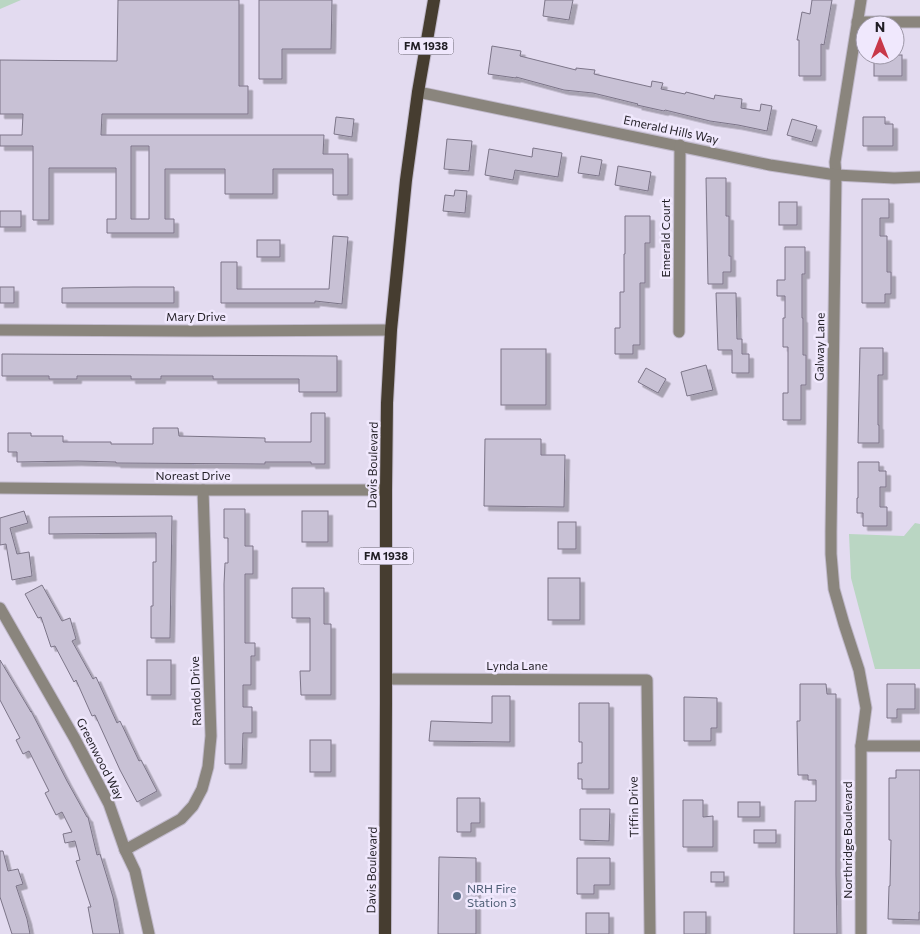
<svg xmlns="http://www.w3.org/2000/svg" width="920" height="934" viewBox="0 0 920 934" font-family="Commissioner,sans-serif">
  <defs>
    <filter id="shadow"><feDropShadow dx="4.5" dy="4.5" stdDeviation="0" flood-color="#0004"/></filter>
  </defs>
  <rect width="100%" height="100%" fill="#e3dbf0"/>
  <g fill="#bad6c3">
    <polygon points="0,0 21,0 0,9"/>
    <polygon points="915,523 920,524 920,669 875,669 851,578 849,534 904,536"/>
  </g>
  <g fill="#c8c1d5" stroke="#7c7588" fill-rule="evenodd" filter="url(#shadow)">
    <path d="M118,0H239V86H248V114H102L101,135H324L323,154H348V195H333V169H273V194H225V169H165V219H174V233H107V219H116V168H49V220H33V146H0V135H22L23,114H0V60L117,61ZM131,146H149V219H131Z"/>
    <polygon points="259,0 332,0 331,49 282,49 282,79 259,79"/>
    <polygon points="545,0 573,0 569,20 543,16"/>
    <polygon points="812,0 832,0 824,45 821,44 821,76 799,76 799,40 797,40 802,12 810,14"/>
    <polygon points="492,46 521,51 520,56 576,70 576,68 595,70 594,74 651,87 652,81 663,83 661,89 685,94 686,92 714,99 715,95 742,99 741,108 760,111 761,104 772,106 767,131 738,125 710,121 665,110 664,111 637,105 638,104 593,93 564,90 516,77 516,78 488,74"/>
    <rect x="874" y="55" width="28" height="21"/>
    <polygon points="336,117 354,119 352,137 334,134"/>
    <polygon points="863,117 885,117 885,124 893,124 893,146 863,146"/>
    <polygon points="792,119 817,126 812,142 787,135"/>
    <polygon points="447,139 472,141 469,171 444,169"/>
    <polygon points="533,148 562,153 558,177 515,170 513,180 485,175 489,149 532,157"/>
    <polygon points="581,156 602,160 599,176 578,173"/>
    <polygon points="618,166 651,172 648,191 615,185"/>
    <polygon points="706,178 726,178 726,216 729,216 729,256 731,256 731,272 723,272 723,284 708,284"/>
    <polygon points="455,190 467,191 465,213 443,211 445,195 454,196"/>
    <polygon points="862,199 889,199 889,218 880,218 880,236 887,236 887,272 891,272 891,294 885,294 885,303 862,303"/>
    <rect x="779" y="202" width="18" height="23"/>
    <rect x="0" y="211" width="21" height="16"/>
    <polygon points="625,216 650,216 650,243 645,243 645,283 640,283 640,345 633,345 633,354 615,354 615,328 620,328 620,292 624,292 624,254 625,254"/>
    <polygon points="333,236 348,237 342,304 315,301 315,303 221,303 221,262 237,262 237,289 329,289"/>
    <rect x="257" y="240" width="23" height="17"/>
    <polygon points="785,247 805,247 805,274 802,274 802,318 803,318 803,355 806,355 806,385 801,385 801,420 783,420 783,393 788,393 788,347 783,347 783,318 785,318 785,296 777,296 777,280 785,280"/>
    <rect x="0" y="287" width="14" height="16"/>
    <polygon points="133,287 174,287 174,303 62,303 62,288"/>
    <polygon points="716,293 736,293 737,339 742,339 742,354 749,354 749,373 732,373 732,350 718,350"/>
    <polygon points="860,348 883,348 883,375 878,375 878,425 879,425 879,443 858,443"/>
    <rect x="501" y="349" width="45" height="56"/>
    <polygon points="2,354 337,356 337,392 299,392 299,379 213,379 213,376 161,376 161,379 131,379 131,376 77,376 77,379 49,379 49,376 2,376"/>
    <polygon points="706,365 713,390 687,396 681,372"/>
    <polygon points="646,368 666,379 658,393 638,382"/>
    <polygon points="311,413 325,413 325,464 311,464 311,462 265,462 265,464 116,463 116,462 77,461 17,462 17,452 8,452 8,433 31,433 31,436 63,436 63,442 111,442 111,444 153,444 153,428 178,428 179,436 265,438 265,442 311,442"/>
    <polygon points="485,439 541,439 541,455 565,455 564,507 484,506"/>
    <polygon points="858,462 879,462 879,471 886,471 886,487 880,487 880,507 887,507 887,526 863,526 863,513 857,513 857,498 858,498"/>
    <polygon points="224,509 245,509 245,546 253,546 253,574 245,574 245,643 255,643 255,656 251,656 251,685 243,685 243,707 252,707 252,733 243,733 242,764 225,764 224,584 225,563 228,563 228,538 224,538"/>
    <polygon points="24,511 28,523 10,528 17,554 29,552 32,576 12,580 6,544 0,545 0,518"/>
    <rect x="302" y="511" width="26" height="31"/>
    <polygon points="172,516 170,638 151,638 151,606 153,606 153,562 156,562 156,533 49,534 49,517"/>
    <rect x="558" y="522" width="18" height="27"/>
    <rect x="548" y="578" width="32" height="42"/>
    <polygon points="42,585 62,621 70,618 76,639 72,641 93,679 96,677 117,723 120,721 139,761 141,760 157,791 137,802 120,770 95,715 92,716 76,680 74,682 55,646 51,647 41,617 38,618 25,594"/>
    <polygon points="292,588 324,588 324,624 331,624 331,695 301,695 300,671 310,671 310,618 292,618"/>
    <polygon points="0,660 31,712 31,711 67,781 87,817 88,817 97,855 100,854 113,897 120,934 93,934 88,907 91,907 76,861 80,860 75,841 65,843 63,834 72,832 62,812 56,815 45,793 49,791 29,751 23,754 16,740 20,738 0,700"/>
    <rect x="147" y="660" width="24" height="35"/>
    <polygon points="800,684 826,684 827,694 836,694 836,874 837,934 794,934 795,801 816,801 816,780 808,780 808,775 798,775 797,721 800,721"/>
    <polygon points="887,684 915,684 915,709 897,709 897,718 887,718"/>
    <polygon points="492,696 510,696 510,742 429,741 431,721 492,723"/>
    <polygon points="684,697 717,698 717,728 711,728 711,741 684,741"/>
    <polygon points="579,703 609,703 609,789 582,789 582,779 578,779 578,763 582,763 582,742 579,742"/>
    <rect x="310" y="740" width="21" height="32"/>
    <polygon points="896,770 920,770 920,912 919,912 919,920 888,919 889,886 890,886 891,840 889,840 889,778 896,778"/>
    <polygon points="457,798 480,798 480,823 471,823 471,832 457,832"/>
    <polygon points="683,800 703,800 703,817 713,816 713,847 683,847"/>
    <rect x="738" y="802" width="22" height="15"/>
    <polygon points="580,809 610,809 609,841 580,840"/>
    <rect x="754" y="830" width="22" height="13"/>
    <polygon points="0,851 3,851 8,871 18,869 23,884 16,886 27,919 30,934 12,934 0,897"/>
    <polygon points="439,857 476,858 476,934 438,934"/>
    <polygon points="577,858 610,858 610,885 594,885 594,894 577,894"/>
    <rect x="711" y="872" width="13" height="10"/>
    <rect x="684" y="912" width="22" height="22"/>
    <rect x="586" y="913" width="23" height="21"/>
  </g>
  <g fill="none" stroke-linecap="round" stroke-linejoin="round">
    <defs>
      <g id="minor">
        <polyline points="861,0 835,162 836,175 831,532 831,554 834,589 844,624 859,670 866,708 861,746 861,934"/>
        <polyline points="857,22 920,22"/>
        <polyline points="418,92 770,165 836,175 894,178 920,177"/>
        <polyline points="0,330 196,331 391,330"/>
        <polyline points="679,332 680,145"/>
        <polyline points="0,488 203,490 386,490"/>
        <polyline points="0,608 75,739 109,804 125,850 135,871 149,934"/>
        <polyline points="386,679 647,680 650,934"/>
        <polyline points="861,746 920,746"/>
        <polyline points="125,850 181,819 193,806 202,789 208,767 211,736 203,490"/>
      </g>
      <polyline id="major" points="385,934 386,703 386,490 387,403 391,330 406,180 418,92 434,0"/>
    </defs>
    <use href="#minor" stroke="#c0b9cb" stroke-width="13"/>
    <use href="#major" stroke="#c0b9cb" stroke-width="14"/>
    <use href="#minor" stroke="#8a857d" stroke-width="11"/>
    <use href="#major" stroke="#463d30" stroke-width="12"/>
  </g>
  <circle fill="#5c6f8a" stroke="#f0e8fd" stroke-width="2" cx="457" cy="896" r="5"/>
  <g text-anchor="middle" stroke-width="5" stroke-linejoin="round" paint-order="stroke">
    <g fill="#f0e8fd" stroke="#5f5b66" stroke-width="1">
      <rect x="398.5" y="37.5" width="55" height="17" rx="4"/>
      <rect x="358.5" y="547.5" width="55" height="17" rx="4"/>
    </g>
    <g font-size="11" font-weight="bold" fill="#211e25">
      <text x="426" y="50">FM 1938</text>
      <text x="386" y="560">FM 1938</text>
    </g>
    <g font-size="12" fill="#211e25" stroke="#f0e8fd">
      <text transform="translate(671 130) rotate(12)" y="4">Emerald Hills Way</text>
      <text transform="translate(666 238) rotate(-90)" y="4">Emerald Court</text>
      <text x="196" y="321">Mary Drive</text>
      <text transform="translate(820 347) rotate(-89)" y="4">Galway Lane</text>
      <text transform="translate(373 465) rotate(-89)" y="4">Davis Boulevard</text>
      <text x="193" y="480">Noreast Drive</text>
      <text x="517" y="670">Lynda Lane</text>
      <text transform="translate(196 691) rotate(-92)" y="4">Randol Drive</text>
      <text transform="translate(100 759) rotate(63)" y="4">Greenwood Way</text>
      <text transform="translate(634 807) rotate(-91)" y="4">Tiffin Drive</text>
      <text transform="translate(848 840) rotate(-90)" y="4">Northridge Boulevard</text>
      <text transform="translate(372 870) rotate(-89)" y="4">Davis Boulevard</text>
    </g>
    <g font-size="12" fill="#4e5e75" stroke="#f0e8fd" text-anchor="start">
      <text x="467" y="893">NRH Fire<tspan x="467" dy="14">Station 3</tspan></text>
    </g>
  </g>
  <g transform="translate(880 40)"><circle r="24" fill="#f0e8fd" stroke="#9d97a7"/>
  <path d="M0-4L9 19L0 12L-9 19Z" fill="#c83849"/>
  <text y="-8" font-size="14" font-weight="bold" text-anchor="middle" fill="#211e25">N</text>
  </g>
</svg>
